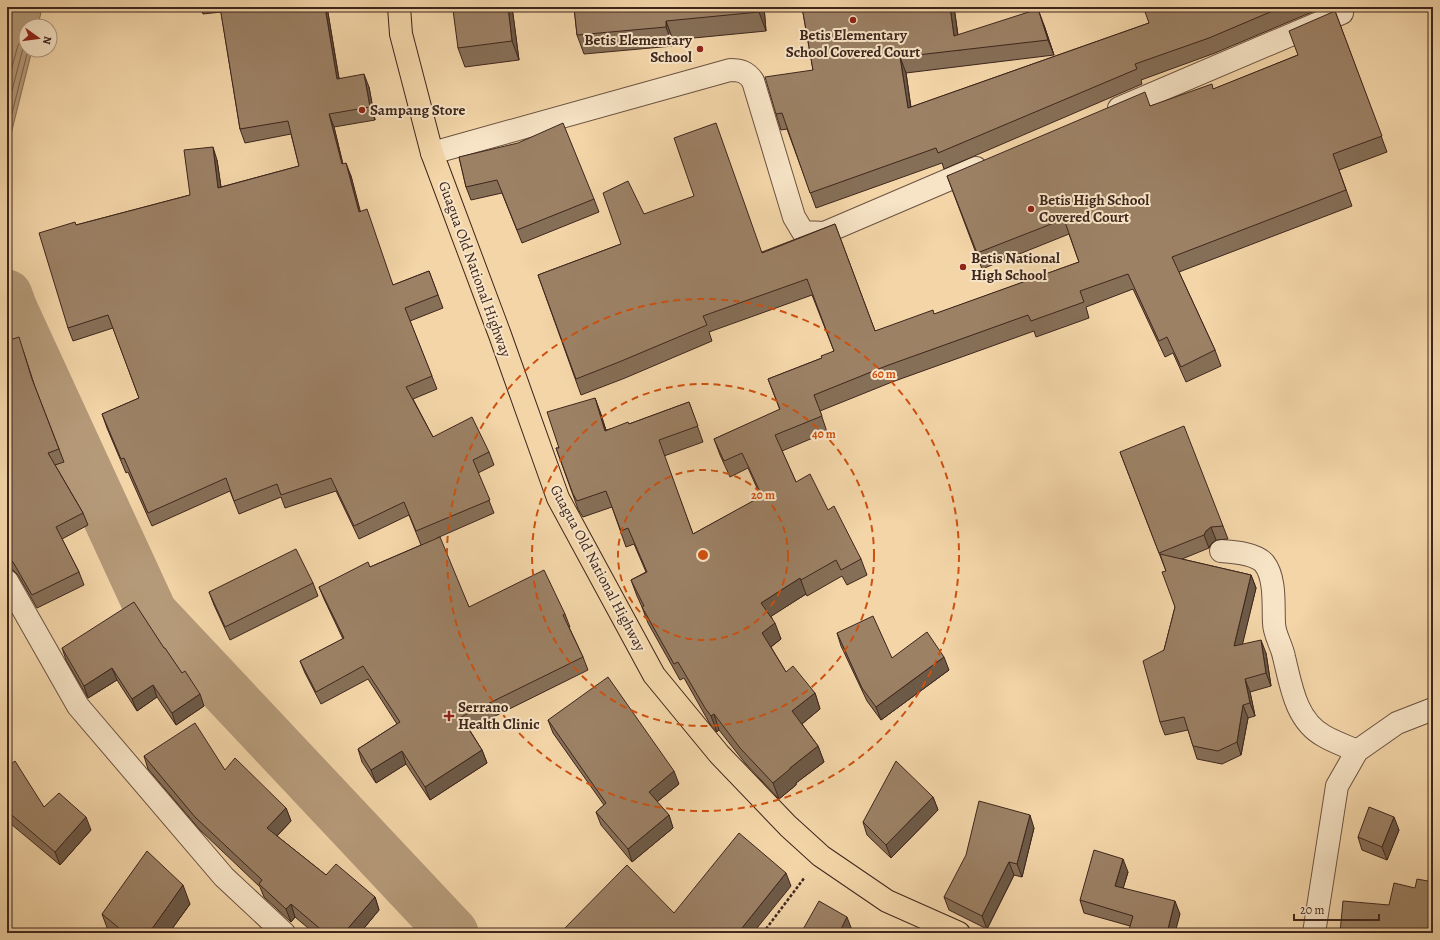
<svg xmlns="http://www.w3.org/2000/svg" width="1440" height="940" viewBox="0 0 1440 940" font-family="Alegreya,serif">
  <rect width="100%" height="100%" fill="#f3d5a8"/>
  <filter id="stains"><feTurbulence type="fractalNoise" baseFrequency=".005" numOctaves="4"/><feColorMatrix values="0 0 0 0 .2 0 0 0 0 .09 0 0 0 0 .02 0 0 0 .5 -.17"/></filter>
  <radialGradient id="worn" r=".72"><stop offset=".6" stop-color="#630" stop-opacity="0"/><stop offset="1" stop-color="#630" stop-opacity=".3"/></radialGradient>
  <polygon fill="#b59a79" stroke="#856c54" points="7,7 42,7 38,26 26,26 26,50 32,50 8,146"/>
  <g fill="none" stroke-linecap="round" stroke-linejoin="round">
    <g stroke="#7a604b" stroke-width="1">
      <polyline points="7,86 18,45 26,36"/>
      <polyline points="7,110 23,48 26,43"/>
      <polyline points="7,133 28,50"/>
    </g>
    <polyline stroke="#b59a79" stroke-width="51" points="7,295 12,309 152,613 453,933"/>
    <defs>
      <g id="minor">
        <polyline points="1119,108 1342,13"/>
        <path d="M432,153L730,70C741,70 747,72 753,81L794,217L803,232L824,233L976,168"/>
        <path d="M1221,551C1234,552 1255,553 1264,563C1276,578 1273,605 1274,623C1274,634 1282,646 1284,657C1291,686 1296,721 1324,736C1334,742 1346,746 1357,751"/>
        <polyline points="7,581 78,706 224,877 284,933"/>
        <polyline points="1314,933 1337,786 1357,751 1397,723 1433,709"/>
      </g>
      <polyline id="major" points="399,7 401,34 432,153 500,335 558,498 654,675 719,754 788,826 821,856 887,901 959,933"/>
    </defs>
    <use href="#minor" stroke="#6b5240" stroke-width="24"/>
    <use href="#major" stroke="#3e261d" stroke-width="24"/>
    <polyline stroke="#3e261d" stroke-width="2.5" stroke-dasharray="3 2" stroke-linecap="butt" points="763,933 805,877"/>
    <use href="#minor" stroke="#f7e4c6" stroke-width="22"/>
    <use href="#major" stroke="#f3d5a8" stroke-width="22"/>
  </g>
  <g fill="#866f57" stroke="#3e261d">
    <polygon points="200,7 327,7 339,78 369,87 375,120 334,127 343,164 351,176 360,212 393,285 429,271 443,308 410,321 437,389 413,399 433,437 489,452 494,465 478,473 494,513 437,538 469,607 565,614 570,627 569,627 583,657 588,670 469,729 482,750 487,763 430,800 406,764 376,783 362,762 358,749 397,724 368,679 321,704 305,673 300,661 343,639 324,599 319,587 370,567 421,545 409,515 359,539 336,491 285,508 281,497 239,514 230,491 152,526 128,472 126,473 107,428 102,414 139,398 113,328 73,341 68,328 76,225 190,195 217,160 221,187 299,166 291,134 245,143 240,129 221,12 203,14"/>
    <polygon points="469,7 512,7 519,60 465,67 458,48"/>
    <polygon points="574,7 764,7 766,31 673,40 673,46 584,54 577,35"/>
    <polygon points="802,7 954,7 958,35 1044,25 1054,55 906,73 911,107 1149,23 1149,7 1324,7 1215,53 1141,80 1142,84 944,169 942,163 816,208 787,129 781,130 776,114 813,70"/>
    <polygon points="1335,11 1387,152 1339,170 1352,206 1179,272 1215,350 1221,366 1186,382 1173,353 1165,357 1133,289 1086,307 1089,318 1036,337 1034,331 892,382 820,411 827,432 782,451 796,482 828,510 861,559 867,575 847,585 842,576 807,596 806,594 771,616 781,639 771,647 786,672 815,693 820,709 802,724 818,746 824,762 796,783 796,785 779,799 745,763 719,730 717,732 710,724 684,678 680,680 648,623 642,607 637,596 631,580 646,572 634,544 626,547 612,507 583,517 578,509 556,448 559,448 595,398 606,430 629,424 689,402 703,442 664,456 693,534 761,497 748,468 730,477 720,455 714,439 780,410 768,379 822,358 834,351 812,295 709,332 712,341 625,378 581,395 538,275 621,244 644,214 762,252 835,224 875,331 935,314 1079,262 1069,234 982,269 947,176 1150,106 1214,89 1298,55"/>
    <polygon points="459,157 594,199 599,212 522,243 502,193 471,200 466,187"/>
    <polygon points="7,341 23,350 35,387 64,462 55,465 83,513 88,525 62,539 79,572 84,585 37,608 18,575 13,570 7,569"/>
    <polygon points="1120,452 1223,526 1228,539 1216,540 1211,544 1209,548 1182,559 1251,575 1256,588 1242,644 1266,653 1271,686 1250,692 1255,716 1248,718 1241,755 1222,764 1197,759 1188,730 1165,735 1160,722 1164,650 1175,607 1166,571"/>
    <polygon points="313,583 318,596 230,640 214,605 209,592"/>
    <polygon points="837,633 892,658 949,670 881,720 867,701 841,646"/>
    <polygon points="62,648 164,648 204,706 176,725 157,697 137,711 117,680 88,698 66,660"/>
    <polygon points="548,720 679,784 657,802 669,815 673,828 632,862 601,825 596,812 604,805 553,733"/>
    <polygon points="144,756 225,770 286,808 291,821 277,836 326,875 375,897 379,910 360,933 314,933 295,917 291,922 264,897 260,887 200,830 148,769"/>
    <polygon points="7,767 44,807 91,830 60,865 11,824 7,826"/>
    <polygon points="933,797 938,810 891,858 867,835 863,822"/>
    <polygon points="1034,828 1022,877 1014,875 987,929 949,910 944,897"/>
    <polygon points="1399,830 1387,860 1362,850 1358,837"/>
    <polygon points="1128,872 1123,888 1180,914 1130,926 1084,913 1080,900"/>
    <polygon points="190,904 169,933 109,933 102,914"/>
    <polygon points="1389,905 1433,933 1340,933"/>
  </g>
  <g fill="#6d5a47" stroke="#3e261d">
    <polygon points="325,7 327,7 341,92 337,79"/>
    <polygon points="508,7 512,7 519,60 512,41"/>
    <polygon points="758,7 764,7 766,31 759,12"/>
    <polygon points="950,7 954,7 960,51 954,36"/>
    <polygon points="1038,9 1044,25 1054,55 1048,40"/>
    <polygon points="666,21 673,40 673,46 666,27"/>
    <polygon points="900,57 906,73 913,124 908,108"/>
    <polygon points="364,74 369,87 375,120 370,107"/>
    <polygon points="329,114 334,127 346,178 342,164"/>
    <polygon points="213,147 217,160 223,201 218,188"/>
    <polygon points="346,163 351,176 364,225 359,212"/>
    <polygon points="595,398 601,414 611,447 605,431"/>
    <polygon points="1211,527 1216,540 1211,544 1209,548 1204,535 1206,531"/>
    <polygon points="1251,575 1256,588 1239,659 1234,646"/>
    <polygon points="800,578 806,594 767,619 761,603"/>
    <polygon points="775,623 781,639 768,649 762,633"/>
    <polygon points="1261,640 1266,653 1271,686 1266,673"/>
    <polygon points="944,657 949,670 881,720 876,707"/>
    <polygon points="112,668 117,680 88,698 84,686"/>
    <polygon points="1245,679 1250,692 1255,716 1250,703"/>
    <polygon points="153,685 157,697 137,711 132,699"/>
    <polygon points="815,693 820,709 798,727 792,711"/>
    <polygon points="200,694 204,706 176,725 172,713"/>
    <polygon points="1243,705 1248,718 1241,755 1237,742"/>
    <polygon points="714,714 719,730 717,732 711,716"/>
    <polygon points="818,746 824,762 796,783 796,785 779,799 773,783 790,768"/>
    <polygon points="482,750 487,763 430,800 425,787"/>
    <polygon points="402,751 406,764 376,783 371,770"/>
    <polygon points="674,771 679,784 654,804 649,792"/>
    <polygon points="933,797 938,810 891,858 886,845"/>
    <polygon points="286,808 291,821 272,841 267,828"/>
    <polygon points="7,814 11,824 7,826"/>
    <polygon points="669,815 673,828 632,862 628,849"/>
    <polygon points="1030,815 1034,828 1022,877 1017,864"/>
    <polygon points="86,817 91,830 60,865 55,852"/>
    <polygon points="1394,817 1399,830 1387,860 1382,847"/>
    <polygon points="1123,859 1128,872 1120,899 1115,886"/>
    <polygon points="1009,862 1014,875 987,929 982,916"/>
    <polygon points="786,873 791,886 753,933 738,933"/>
    <polygon points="183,885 190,904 169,933 149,933"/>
    <polygon points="375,897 379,910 360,933 344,933"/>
    <polygon points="1175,901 1180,914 1175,933 1167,933"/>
    <polygon points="291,904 295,917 291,922 286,909"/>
    <polygon points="847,917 852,930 850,933 838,933"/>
  </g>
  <g fill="#9c8165" stroke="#3e261d">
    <polygon points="220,7 325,7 337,79 364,74 370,107 329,114 342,164 346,163 359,212 367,209 393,285 429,271 438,295 405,308 432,376 406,387 433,437 472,417 489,452 473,460 490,500 416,531 404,502 354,526 331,478 281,495 277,484 234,501 226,478 148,513 124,458 121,459 102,414 139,398 108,315 68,328 39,233 75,222 76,225 190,195 184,150 213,147 218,188 299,166 288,121 240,129"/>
    <polygon points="469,7 508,7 512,41 458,48 453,10 469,8"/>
    <polygon points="574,7 758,7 759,12 666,21 666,27 577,35"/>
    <polygon points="802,7 950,7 954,36 1038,9 1048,40 900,57 908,108 1149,23 1144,9 1149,7 1282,7 1209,38 1135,64 1137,69 938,153 936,148 810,193 782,113 776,114 765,77 813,70"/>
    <polygon points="1335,11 1382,136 1333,154 1346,190 1172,257 1215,350 1181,367 1167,337 1159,341 1128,274 1080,291 1084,302 1031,321 1028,315 886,366 814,395 822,416 775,435 796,482 810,474 828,510 834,506 861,559 841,570 836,560 801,580 800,578 761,603 775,623 762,633 786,672 793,666 815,693 792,711 818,746 790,768 790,769 773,783 740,748 714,714 711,716 705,708 678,662 674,664 642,607 644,606 631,580 647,572 628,528 621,531 606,491 577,501 573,494 556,448 559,448 547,412 595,398 605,431 628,422 629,424 689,402 698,426 659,440 693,534 762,496 742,453 724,461 714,439 780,409 768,379 822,358 821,356 834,351 807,279 703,316 707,325 619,362 576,379 538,275 621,244 603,193 628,181 644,214 694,196 674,138 716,123 762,253 835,224 875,331 933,310 934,314 1079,262 1064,219 977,253 947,176 1145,92 1150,106 1212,84 1213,89 1298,55 1289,31"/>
    <polygon points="563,123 594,199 517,230 497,180 466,187 459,157 518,143"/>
    <polygon points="19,337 32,379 59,449 48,453 83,513 56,527 79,572 32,595 13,562 8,557 7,557 7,341"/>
    <polygon points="1184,426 1223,526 1211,527 1206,531 1204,535 1159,553 1120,452"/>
    <polygon points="440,537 469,607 544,570 565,614 563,615 583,657 461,717 482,750 425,787 402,751 371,770 358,749 400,722 363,666 316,692 300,661 344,638 319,587 368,562 370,567"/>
    <polygon points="296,549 313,583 225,627 209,592"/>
    <polygon points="1160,554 1251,575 1234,646 1261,640 1266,673 1245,679 1250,703 1243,705 1237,742 1218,751 1193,746 1184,717 1160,722 1143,661 1164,650 1175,607 1162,572 1166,571"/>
    <polygon points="134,602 164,648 165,648 182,673 185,671 200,694 172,713 153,685 132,699 112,668 84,686 62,648"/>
    <polygon points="873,616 892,658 927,632 944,657 876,707 862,688 837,633"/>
    <polygon points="608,677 674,771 649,792 669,815 628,849 596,812 606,803 548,720"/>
    <polygon points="195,723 225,770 235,758 286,808 267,828 326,875 336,864 375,897 344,933 325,933 291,904 286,909 259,884 262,880 195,817 144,756"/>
    <polygon points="15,761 44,807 59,793 86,817 55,852 7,811 7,767"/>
    <polygon points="896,761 933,797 886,845 863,822"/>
    <polygon points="979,801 1030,815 1017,864 1009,862 982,916 944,897 966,855"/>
    <polygon points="1369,807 1394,817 1382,847 1358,837"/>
    <polygon points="739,833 786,873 738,933 560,933 627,865 674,913"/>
    <polygon points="1094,850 1123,859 1115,886 1175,901 1167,933 1128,933 1133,916 1080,900"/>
    <polygon points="147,851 183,885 149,933 125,933 102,914"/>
    <polygon points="1417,879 1433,882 1433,933 1400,933 1383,930 1383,933 1340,933 1343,901 1389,905 1394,883 1415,888"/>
    <polygon points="819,901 847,917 839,933 801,933"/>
  </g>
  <g fill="none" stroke="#ce510f" stroke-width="2" stroke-dasharray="7 5">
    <circle cx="703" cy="555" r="85"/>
    <circle cx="703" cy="555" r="171"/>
    <circle cx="703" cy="555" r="256"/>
  </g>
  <g fill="#8f2418" stroke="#f7e4c6" stroke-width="1.5">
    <circle cx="853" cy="20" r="4"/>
    <circle cx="700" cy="49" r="4"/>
    <circle cx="362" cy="110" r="4"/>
    <circle cx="1031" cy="209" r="4"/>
    <circle cx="963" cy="267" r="4"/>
    <path d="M447 710h4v4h4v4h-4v4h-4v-4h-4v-4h4z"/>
  </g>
  <g text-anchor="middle" stroke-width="4" stroke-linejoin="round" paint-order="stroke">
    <g font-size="15" font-weight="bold" fill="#3e261d" stroke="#f7e4c6" text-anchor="start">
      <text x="853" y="40" text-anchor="middle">Betis Elementary<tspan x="853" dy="17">School Covered Court</tspan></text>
      <text x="692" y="45" text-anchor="end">Betis Elementary<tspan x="692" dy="17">School</tspan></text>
      <text x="370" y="115">Sampang Store</text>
      <text x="1039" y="205">Betis High School<tspan x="1039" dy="17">Covered Court</tspan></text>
      <text x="971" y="263">Betis National<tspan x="971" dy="17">High School</tspan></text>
      <text x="458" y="712">Serrano<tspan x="458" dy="17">Health Clinic</tspan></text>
    </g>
    <g font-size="15" fill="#3e261d" stroke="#f7e4c6">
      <text transform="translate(475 269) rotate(70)" y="5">Guagua Old National Highway</text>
      <text transform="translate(598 568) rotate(62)" y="5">Guagua Old National Highway</text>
    </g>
  </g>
  <circle cx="703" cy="555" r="6" fill="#ce510f" stroke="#f7e4c6" stroke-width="2"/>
  <g font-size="12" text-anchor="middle" font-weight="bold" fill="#ce510f" stroke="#f7e4c6" stroke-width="4" stroke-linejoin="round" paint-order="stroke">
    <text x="884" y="378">60 m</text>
    <text x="824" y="438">40 m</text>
    <text x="763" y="499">20 m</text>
  </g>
  <rect width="1440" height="940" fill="none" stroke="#f3d5a8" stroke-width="24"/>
  <rect x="8" y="8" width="1424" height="924" fill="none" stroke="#3e261d" stroke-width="2"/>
  <rect x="12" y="12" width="1416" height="916" fill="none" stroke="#3e261d"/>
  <g transform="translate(38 38) rotate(104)"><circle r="19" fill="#f7e4c6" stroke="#ad9882"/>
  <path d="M0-3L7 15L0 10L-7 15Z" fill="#8f2418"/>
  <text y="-6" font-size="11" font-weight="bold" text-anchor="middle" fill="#3e261d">N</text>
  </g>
  <path d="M1294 914v6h85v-6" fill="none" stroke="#3e261d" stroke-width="2"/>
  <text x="1300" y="914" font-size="12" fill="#3e261d" stroke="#f7e4c6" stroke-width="3" paint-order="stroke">20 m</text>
  <rect width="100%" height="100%" filter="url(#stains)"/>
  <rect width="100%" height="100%" fill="url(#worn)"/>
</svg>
